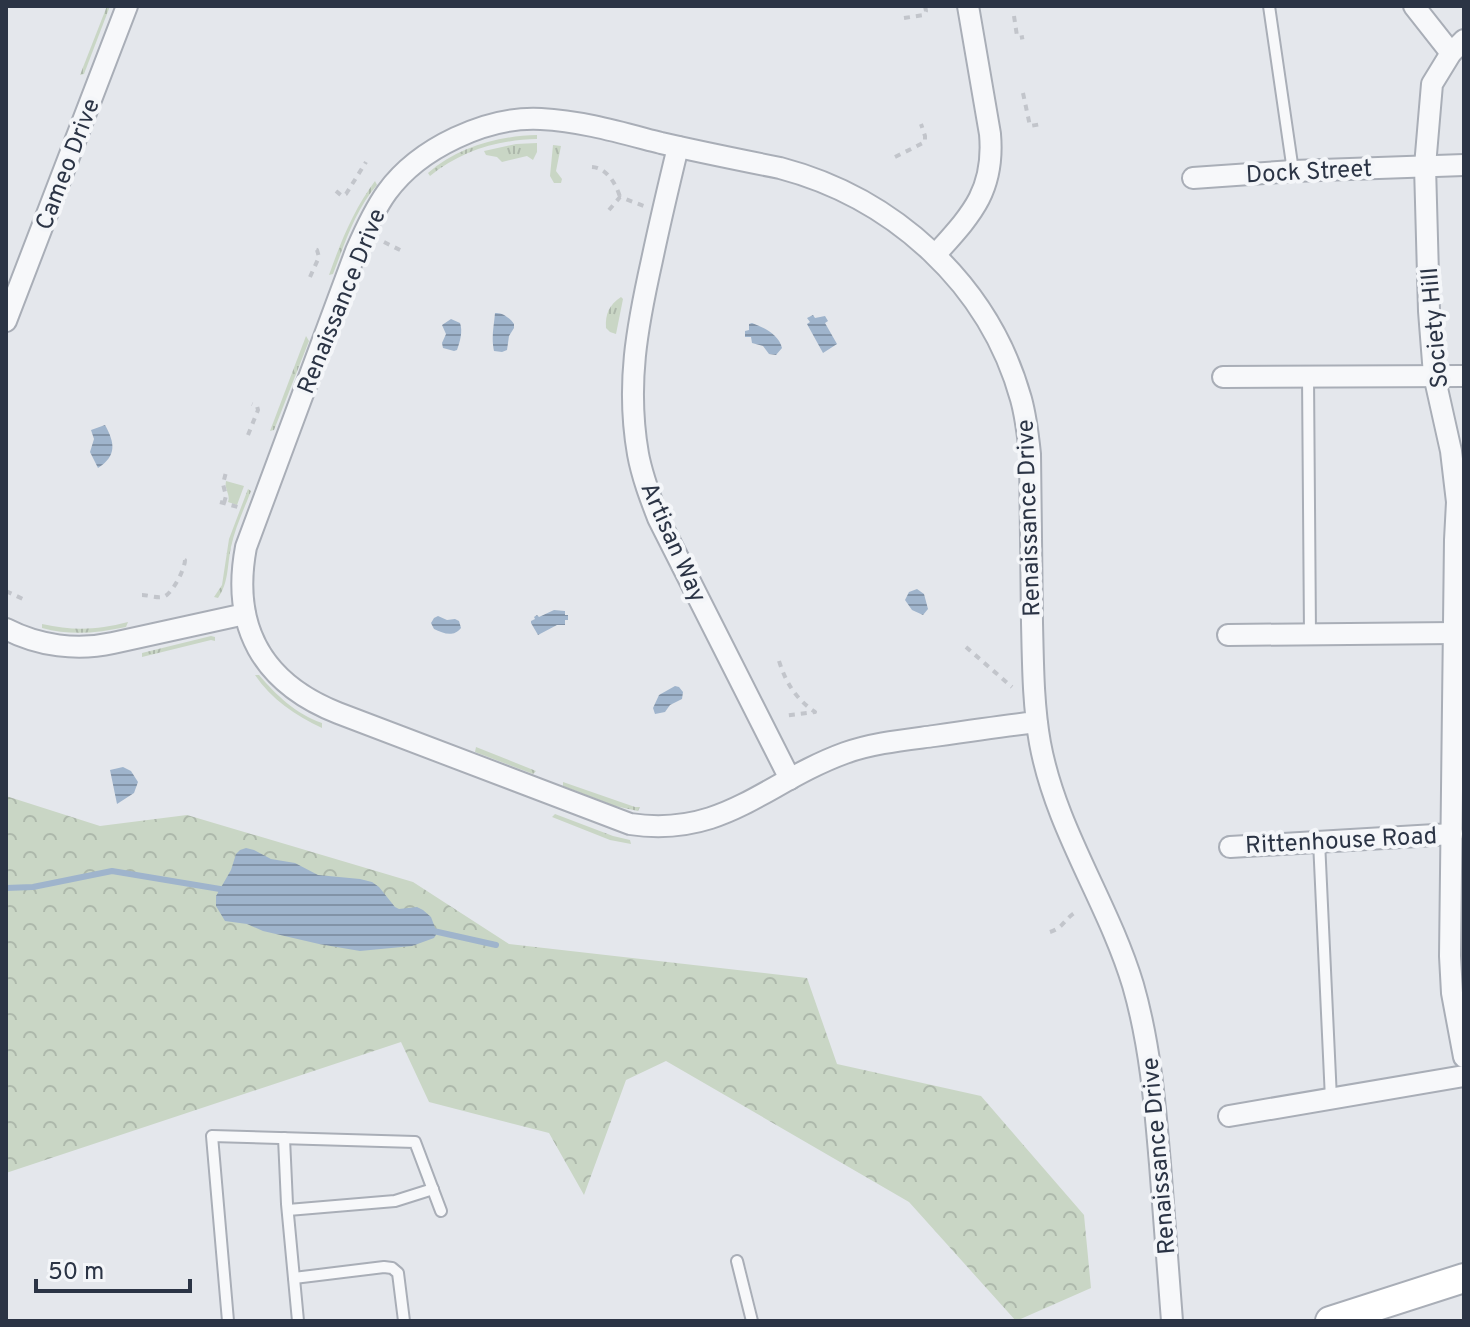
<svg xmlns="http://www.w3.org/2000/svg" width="1470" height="1327" viewBox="0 0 1470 1327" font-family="Overpass,sans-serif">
  <defs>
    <pattern id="grass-tufts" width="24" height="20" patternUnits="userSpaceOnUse" patternTransform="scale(2)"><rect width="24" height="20" fill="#c9d6c5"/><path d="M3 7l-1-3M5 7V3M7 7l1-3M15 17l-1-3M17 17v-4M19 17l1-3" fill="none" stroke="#adb8ab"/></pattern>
    <pattern id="forest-crowns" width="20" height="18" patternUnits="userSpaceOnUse" patternTransform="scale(2)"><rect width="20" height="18" fill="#c9d6c5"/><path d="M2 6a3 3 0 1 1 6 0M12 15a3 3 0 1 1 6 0" fill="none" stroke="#adb8ab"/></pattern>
    <pattern id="water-rules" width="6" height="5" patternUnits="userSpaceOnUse" patternTransform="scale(2)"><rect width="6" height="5" fill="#9fb4cc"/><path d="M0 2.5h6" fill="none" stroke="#8293a7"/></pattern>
  </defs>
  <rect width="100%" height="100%" fill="#e4e7ec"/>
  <g fill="url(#grass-tufts)">
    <polygon points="107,6 110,6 84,74 80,75"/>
    <path d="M537,135V139C497,140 461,151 430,176L428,173C458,147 498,136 537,135Z"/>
    <polygon points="537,143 537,152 533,160 527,156 502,162 497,157 486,155 484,151 516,144"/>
    <polygon points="553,145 561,146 556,171 562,179 561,183 554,183 550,176"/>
    <path d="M375,181L377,185C355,210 345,243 333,274L329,275C341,241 354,209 375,181Z"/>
    <path d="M621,297L623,299L616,334L610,332L606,328C605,314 609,305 621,297Z"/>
    <polygon points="306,336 309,341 274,430 270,431"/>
    <path d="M226,481L244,486L237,505L228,502C231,495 224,489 226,481Z"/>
    <path d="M248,489L251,491C244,509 235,528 231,547C227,566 229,582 218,598L214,597L222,585L229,539Z"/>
    <path d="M128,622L126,627C97,633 71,636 42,628V624C74,631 97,630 128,622Z"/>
    <polygon points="211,636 215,637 215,641 211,640 142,657 142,653"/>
    <path d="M255,675H259C276,695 296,714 322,723V728C296,716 271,699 255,675Z"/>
    <polygon points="476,747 536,771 533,774 475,752"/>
    <polygon points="563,782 635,807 640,807 638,811 615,806 563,786"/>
    <polygon points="555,814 613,836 630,840 631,844 610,840 552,817"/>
  </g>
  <polygon fill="url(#forest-crowns)" points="6,796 100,826 187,815 413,882 509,944 807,978 837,1064 981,1096 1084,1215 1091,1288 1016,1321 909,1202 666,1061 626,1080 584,1195 549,1133 429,1102 401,1042 6,1173"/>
  <g fill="url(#water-rules)">
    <path d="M495,313C502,312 510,318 514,324V328L509,336L507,350L502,352L494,351C491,337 494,326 495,313Z"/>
    <polygon points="813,315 815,318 825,316 828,321 825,323 837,344 823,353 807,324 810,322 807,318"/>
    <path d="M451,319L460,323C463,331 460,342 457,350L454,351L443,348L442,343L446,334L442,325Z"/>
    <path d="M752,323C765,328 779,335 782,348L776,355L769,354L763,346L752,343L751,337H745V331L749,330V324Z"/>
    <path d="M105,425C115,443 117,456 98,468L90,452L94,439L91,430Z"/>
    <polygon points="917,589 924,594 928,609 923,615 912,610 905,600 909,592"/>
    <polygon points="554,610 565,611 565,615 568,615 568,620 565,620 565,625 557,625 538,635 531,623 531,621 535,619 534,617 537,615 539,617"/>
    <path d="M438,616L447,620L455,619L459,621L461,628C453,638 443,633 434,629L431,623L434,618Z"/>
    <polygon points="675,686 679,687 683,692 682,699 670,705 665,712 655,714 653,708 659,695"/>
    <polygon points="123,767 131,771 138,782 134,793 117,804 110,770"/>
    <polygon points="246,848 254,850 271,859 295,863 318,875 360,879 372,882 379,887 395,907 399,909 417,907 423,910 431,917 437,933 434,938 412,946 360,951 319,944 263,931 247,924 225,921 216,906 216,896 231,870 236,854 240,850"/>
  </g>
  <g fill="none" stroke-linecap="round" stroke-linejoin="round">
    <g stroke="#9fb4cc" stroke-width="6">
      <polyline points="6,888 33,887 112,871 226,890"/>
      <polyline points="429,930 496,945"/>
    </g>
    <defs>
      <g id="service">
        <polyline points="1269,6 1293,171"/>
        <polyline points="1308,376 1310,634"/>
        <polyline points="1319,841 1331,1099"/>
        <polyline points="284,1138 287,1204 298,1321"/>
        <polyline points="288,1210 395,1201 433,1189"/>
        <polyline points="737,1261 752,1321"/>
        <polyline points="294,1278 384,1267 392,1268 398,1273 404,1321"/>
        <polyline points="228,1321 212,1136 415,1142 441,1211"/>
      </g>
      <g id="minor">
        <polyline points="1414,6 1451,53"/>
        <polyline points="1464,40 1451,53 1432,84 1425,166 1429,311 1434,375 1451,451 1457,502 1455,540 1450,956 1452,993 1464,1057"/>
        <path d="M678,147C669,184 660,222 652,260C637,327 626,385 638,454C642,476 650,497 658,518L790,779"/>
        <polyline points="1193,178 1293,171 1464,165"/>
        <path d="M936,254C971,215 995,191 990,134L968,6"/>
        <polyline points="6,321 127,6"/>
        <polyline points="1223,377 1464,376"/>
        <path d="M6,629C39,646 77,651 113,643L245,614"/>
        <polyline points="1228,635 1455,633"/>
        <path d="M1037,722C1002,726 968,731 934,736C904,740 873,743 845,753C765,782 724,838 630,824L338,713C262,683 231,626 246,547L356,251C365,230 374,210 387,192C419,148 487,116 541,119C582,121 622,133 661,143C700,152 740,160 780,168C894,198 989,284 1021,399C1026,417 1028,435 1030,454C1031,510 1031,567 1032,623C1033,663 1033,704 1040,743C1056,830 1108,902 1133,985C1150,1044 1155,1104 1160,1164C1164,1217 1168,1269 1172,1321"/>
        <polyline points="1230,847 1452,834"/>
        <polyline points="1229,1116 1464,1076"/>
      </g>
      <polyline id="secondary" points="1330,1321 1464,1278"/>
    </defs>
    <use href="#service" stroke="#a9aeb7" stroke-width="14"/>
    <use href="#minor" stroke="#a9aeb7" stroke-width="24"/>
    <use href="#secondary" stroke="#a9aeb7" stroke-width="32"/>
    <g stroke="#c2c5cb" stroke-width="4" stroke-dasharray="6 6" stroke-linecap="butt">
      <polyline points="1014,16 1017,36 1019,38 1024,37"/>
      <polyline points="904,18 924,15 926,11 925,6"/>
      <polyline points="1023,93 1030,126 1042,124"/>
      <polyline points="895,157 925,142 925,136 921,124"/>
      <path d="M592,167C607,168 616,184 620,197"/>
      <polyline points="336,191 342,196 346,194 366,162"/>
      <polyline points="609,210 620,197 644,206"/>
      <polyline points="384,242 402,251"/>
      <polyline points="310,277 319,257 317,250 311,248"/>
      <polyline points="248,435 258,410 257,406 252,404"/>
      <polyline points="220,502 238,507"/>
      <polyline points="224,503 226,496 223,484 226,472"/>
      <polyline points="6,591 25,600"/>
      <path d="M142,595C148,595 156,598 162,597C171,597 185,569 185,560L181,557"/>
      <polyline points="966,647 1012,687"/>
      <path d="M779,661C786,683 796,699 815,712L783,716"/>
      <path d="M1050,932C1065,927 1064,918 1078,911"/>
    </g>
    <use href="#service" stroke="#f7f8fa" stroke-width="10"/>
    <use href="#minor" stroke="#f7f8fa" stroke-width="20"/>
    <use href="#secondary" stroke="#fff" stroke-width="28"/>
  </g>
  <g text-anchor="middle" stroke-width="8" stroke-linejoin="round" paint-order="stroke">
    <g font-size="24" fill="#2b3445" stroke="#f4f6f9">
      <text transform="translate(67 164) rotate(-69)" y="8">Cameo Drive</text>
      <text transform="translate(1309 171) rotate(-3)" y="8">Dock Street</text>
      <text transform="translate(341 301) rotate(-68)" y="8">Renaissance Drive</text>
      <text transform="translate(1434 328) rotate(-95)" y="8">Society Hill</text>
      <text transform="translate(1028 518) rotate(-92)" y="8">Renaissance Drive</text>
      <text transform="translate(674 542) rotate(66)" y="8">Artisan Way</text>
      <text transform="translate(1341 840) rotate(-3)" y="8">Rittenhouse Road</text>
      <text transform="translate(1158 1156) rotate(-95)" y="8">Renaissance Drive</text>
    </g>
  </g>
  <rect width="1470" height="1327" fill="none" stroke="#2b3445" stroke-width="16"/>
  <path d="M36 1279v12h154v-12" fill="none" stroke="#2b3445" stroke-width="4"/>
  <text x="48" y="1279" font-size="24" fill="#2b3445" stroke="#f4f6f9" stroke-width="6" paint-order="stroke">50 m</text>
</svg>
